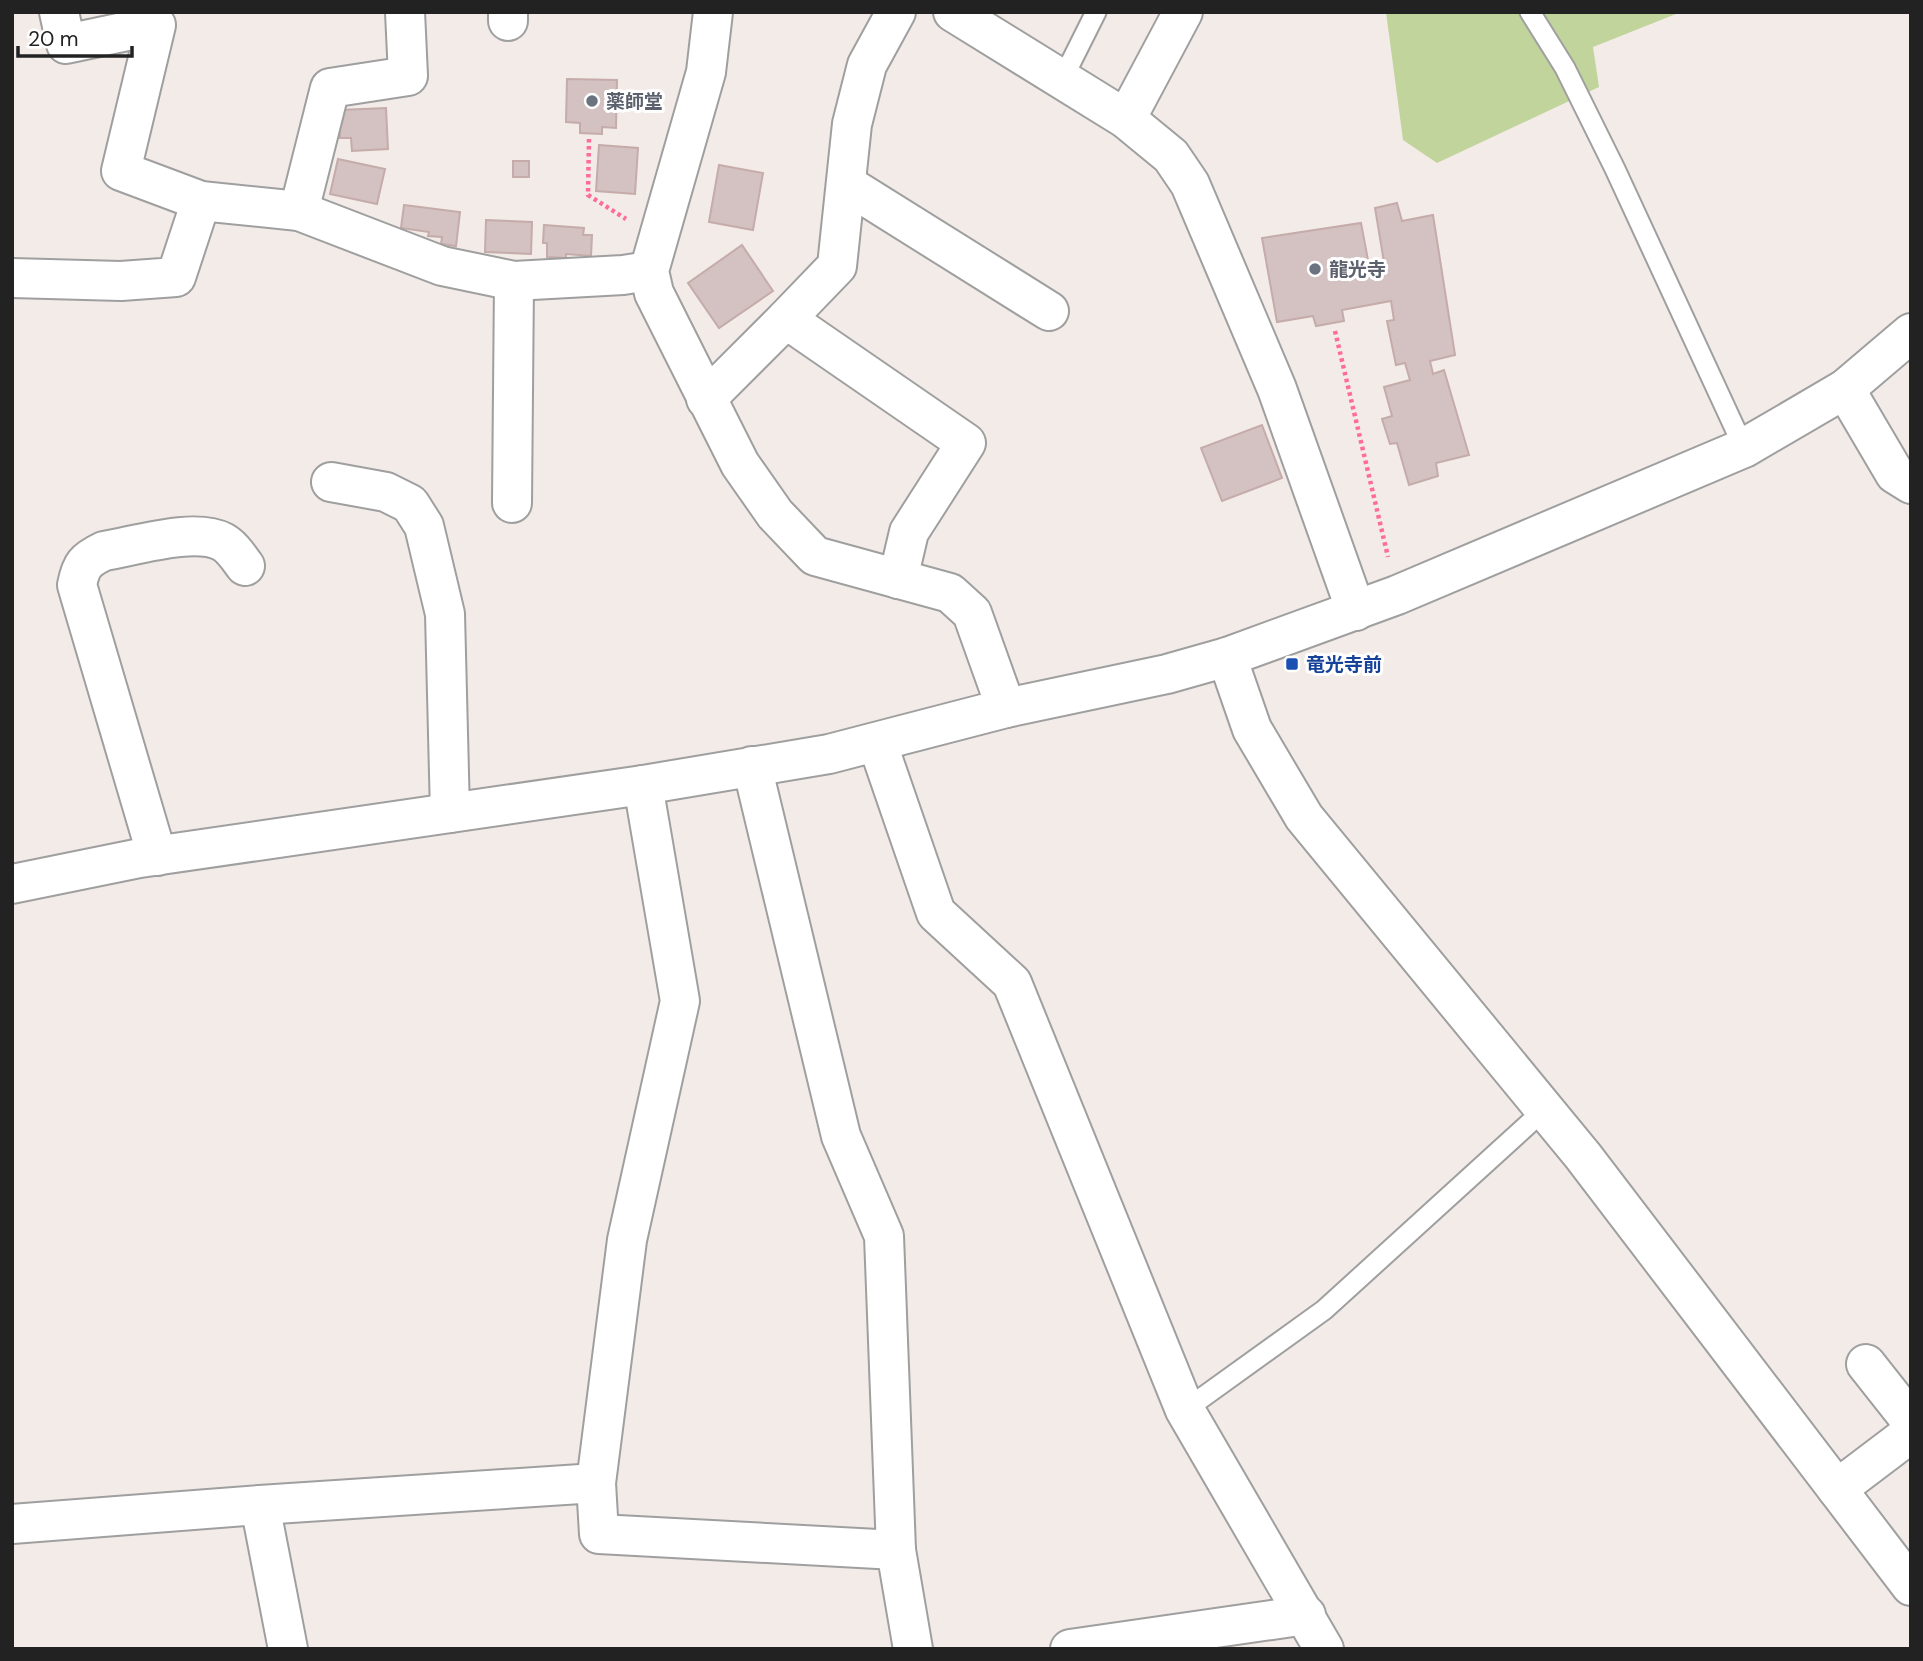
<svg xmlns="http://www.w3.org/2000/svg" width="1923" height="1661" viewBox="0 0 1923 1661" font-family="'DM Sans','Noto Sans JP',sans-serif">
  <rect width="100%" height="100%" fill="#f2ebe8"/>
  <polygon fill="#c1d49b" points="1386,12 1681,12 1593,47 1599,87 1437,163 1403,140"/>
  <g fill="#d3c2c1" stroke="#c5aba9" stroke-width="2">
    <polygon points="567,79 617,80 616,128 602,127 602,134 580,133 580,123 566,122"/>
    <polygon points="386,108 388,149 352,151 351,138 340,138 339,110"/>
    <polygon points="599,145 638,148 635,194 596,191"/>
    <polygon points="338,159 385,169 377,204 330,194"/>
    <rect x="513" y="161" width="16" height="16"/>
    <polygon points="719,165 763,173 753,230 709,222"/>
    <polygon points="1397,203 1402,221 1433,215 1455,355 1430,361 1433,374 1444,370 1469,455 1436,463 1438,476 1409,485 1397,443 1390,444 1382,419 1392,416 1384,387 1410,380 1405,363 1396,365 1387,321 1394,320 1391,301 1342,310 1344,321 1316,326 1313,316 1277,322 1262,238 1361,223 1371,276 1386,274 1375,208"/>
    <polygon points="404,205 460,212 456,246 441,244 442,237 428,236 429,232 401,228"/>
    <polygon points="486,220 532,222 531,254 485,252"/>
    <polygon points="544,225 584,228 583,235 592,235 591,256 566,254 566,258 547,257 547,243 543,243"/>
    <polygon points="742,245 773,291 719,328 688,283"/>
    <polygon points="1262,425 1282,478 1222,501 1201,448"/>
  </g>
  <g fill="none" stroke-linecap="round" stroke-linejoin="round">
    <defs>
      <g id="service">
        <polyline points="1530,12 1565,68 1615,169 1744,448"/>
        <polyline points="1062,80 1096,12"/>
        <polyline points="1185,1410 1324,1310 1544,1110"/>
      </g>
      <g id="minor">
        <polyline points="59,12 66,44 156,25 121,171 201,201 299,211 442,266 514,281 623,275 649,271"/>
        <polyline points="713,12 706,72 649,271 654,293 740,464 775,514 815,556 950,593 972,613 1006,708"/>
        <polyline points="953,12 1126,119 1171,156 1190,184 1277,389 1356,611"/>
        <polyline points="508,21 508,12"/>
        <polyline points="1126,119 1183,12"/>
        <polyline points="846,184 1049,311"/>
        <polyline points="299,211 330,88 408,76 405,12"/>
        <polyline points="12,278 121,281 176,277 201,201"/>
        <polyline points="786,319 966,443 909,532 898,579"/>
        <polyline points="1845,389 1895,474 1911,484"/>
        <polyline points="706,399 786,319 837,266 852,124 867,65 896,12"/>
        <polyline points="331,482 386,492 410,504 424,526 445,614 450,813"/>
        <polyline points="512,503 514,281"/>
        <polyline points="1227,657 1252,729 1304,817 1583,1156 1911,1586"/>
        <polyline points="877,742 936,913 1012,983 1185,1410 1324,1649"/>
        <polyline points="752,766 841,1136 884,1236 896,1550"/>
        <polyline points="643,785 680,1001 627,1240 596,1483 599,1534 896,1550 913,1649"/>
        <path d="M157,856L77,585C81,565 85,560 104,551C135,546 195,527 223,542C232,547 239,558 245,566"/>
        <polyline points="1866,1364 1911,1421"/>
        <polyline points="1837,1489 1911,1433"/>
        <polyline points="260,1505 288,1649"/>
        <polyline points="12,1524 260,1505 596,1483"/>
        <polyline points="1070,1649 1306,1615"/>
      </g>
      <polyline id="tertiary" points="12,884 140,858 643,785 829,754 1006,708 1167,674 1227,657 1397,595 1744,448 1845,389 1911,333"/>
    </defs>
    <use href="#service" stroke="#9f9f9f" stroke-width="23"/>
    <use href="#minor" stroke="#9f9f9f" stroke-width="42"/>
    <use href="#tertiary" stroke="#9f9f9f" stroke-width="42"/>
    <g stroke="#ff6c95" stroke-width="4.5" stroke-dasharray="3.5 3.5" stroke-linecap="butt">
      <polyline points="589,139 588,195 626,219"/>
      <polyline points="1335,331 1388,557"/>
    </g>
    <use href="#service" stroke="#fff" stroke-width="19"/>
    <use href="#minor" stroke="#fff" stroke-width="38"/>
    <use href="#tertiary" stroke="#fff" stroke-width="38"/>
  </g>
  <g fill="#6b7280" stroke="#fff" stroke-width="2.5">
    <circle cx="592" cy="101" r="7"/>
    <circle cx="1315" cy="269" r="7"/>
  </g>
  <rect fill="#1a4fb4" stroke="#fff" stroke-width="2.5" x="1285" y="657" width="14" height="14" rx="3.5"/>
  <g text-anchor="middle" stroke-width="6" stroke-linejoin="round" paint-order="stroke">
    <g font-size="19" font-weight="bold" fill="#5b616d" stroke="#fff" text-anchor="start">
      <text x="606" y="108">薬師堂</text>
      <text x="1329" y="276">龍光寺</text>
    </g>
    <g font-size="19" font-weight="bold" fill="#164399" stroke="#fff" text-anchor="start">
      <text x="1306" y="671">竜光寺前</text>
    </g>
  </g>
  <rect width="1923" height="1661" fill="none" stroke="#222222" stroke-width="28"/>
  <path d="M18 46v10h114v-10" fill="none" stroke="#222222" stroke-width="3.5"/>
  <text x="28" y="46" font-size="21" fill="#222222" stroke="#ffffff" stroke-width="5" paint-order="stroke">20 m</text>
</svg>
